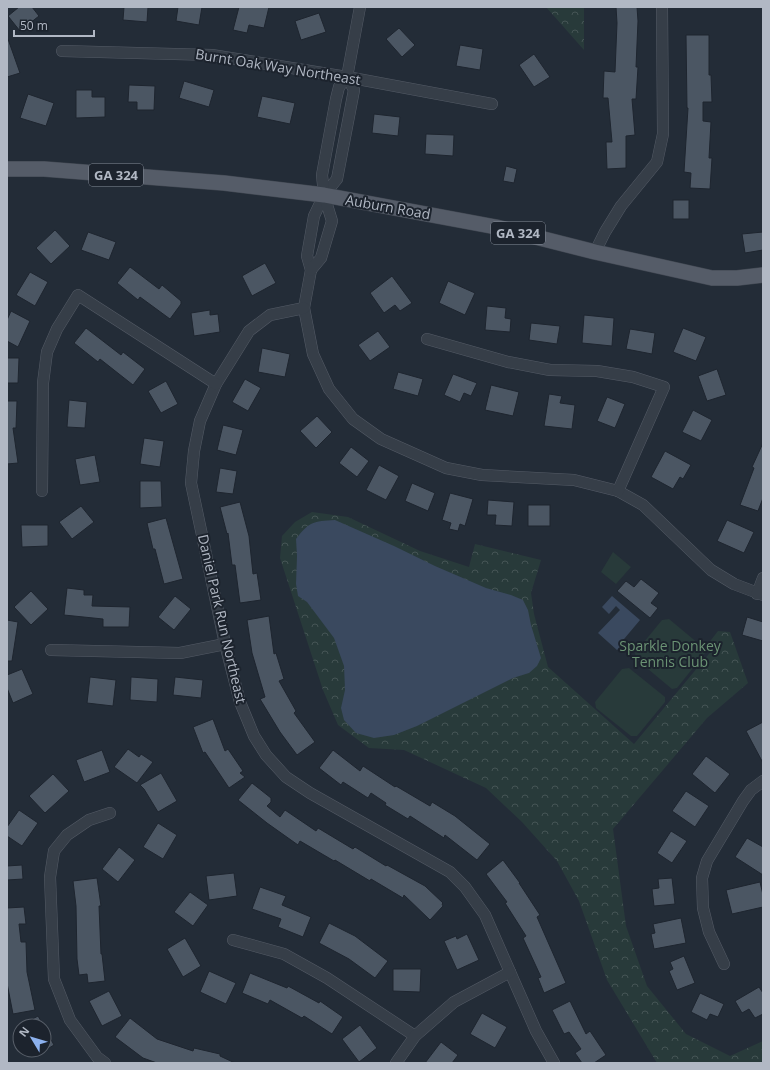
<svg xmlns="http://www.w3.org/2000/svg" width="770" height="1070" viewBox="0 0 770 1070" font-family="'Open Sans',sans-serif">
  <defs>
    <pattern id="forest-crowns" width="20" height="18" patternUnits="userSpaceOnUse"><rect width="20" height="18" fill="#283a3a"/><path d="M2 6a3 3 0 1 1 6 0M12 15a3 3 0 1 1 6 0" fill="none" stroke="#455455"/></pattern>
  </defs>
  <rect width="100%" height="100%" fill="#232c37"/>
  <g fill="url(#forest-crowns)">
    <polygon points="546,7 584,7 584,50"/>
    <polygon points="312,512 348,517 420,551 469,567 475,544 541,560 531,593 534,614 548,667 634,744 713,649 708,644 718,631 730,632 748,683 707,718 613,829 626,926 647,986 686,1034 730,1056 763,1041 763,1063 657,1063 607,980 579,901 557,861 522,822 486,788 404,750 369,748 338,725 323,690 280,558 282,536 295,522"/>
  </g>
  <g fill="#283a3a">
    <polygon points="613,552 631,567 616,584 601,572"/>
    <polygon points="669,619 705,649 705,653 677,688 672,689 636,659 635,653 662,620"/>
    <polygon points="629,668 665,697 665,702 637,736 631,736 596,708 595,702 622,669"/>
  </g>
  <g fill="#3a495f">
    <path d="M335,520L394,546L435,566L486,588L511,595L523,600L528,610L531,625L541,658L537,666L529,673L513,678L417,726L394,735L374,738L356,733L344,720L341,708L345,690L344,666L334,638L307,602L298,596L296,584L297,556L296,539C309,522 313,521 335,520Z"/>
    <polygon points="612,596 640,620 619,645 620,647 617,650 598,633 620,610 616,606 609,614 602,607"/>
  </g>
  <g fill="#4b5663" stroke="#1e252f">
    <polygon points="19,7 32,7 39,16 20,31 8,16"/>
    <polygon points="124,7 148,7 147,22 123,20"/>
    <polygon points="178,7 202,7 199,25 176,21"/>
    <polygon points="239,7 269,7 264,28 249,25 247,33 233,30"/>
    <polygon points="616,7 637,7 638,21 636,67 638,67 636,99 632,99 635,135 626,136 626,168 607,169 606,142 612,142 608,98 603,98 604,71 615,72 617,23"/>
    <polygon points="319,13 326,32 301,40 295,21"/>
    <polygon points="399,28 415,45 402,57 386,39"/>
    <polygon points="686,35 709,35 709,75 711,75 712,102 703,102 703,121 711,122 709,158 712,158 710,189 690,188 691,173 684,172 688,108 687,108"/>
    <polygon points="8,39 20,73 7,77 7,40"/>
    <polygon points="460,45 483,49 480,70 456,66"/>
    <polygon points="534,54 550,77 534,87 519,65"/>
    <polygon points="184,81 214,90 209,107 179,98"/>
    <polygon points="129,85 155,86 154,110 137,110 137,102 128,102"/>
    <polygon points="76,90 92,90 92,97 105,97 105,117 76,118"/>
    <polygon points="28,94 54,103 46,126 20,118"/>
    <polygon points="262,96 295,103 290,124 257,117"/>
    <polygon points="374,114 400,117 398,136 372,133"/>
    <polygon points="426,134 454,135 453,156 425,154"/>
    <polygon points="506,166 517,169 514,183 503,181"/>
    <rect x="673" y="200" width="16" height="19"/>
    <polygon points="55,230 70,246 51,264 36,248"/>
    <polygon points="88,232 116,242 109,260 81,250"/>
    <polygon points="763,232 763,250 745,253 742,234"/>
    <polygon points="265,263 276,283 252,296 242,276"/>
    <polygon points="130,267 159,289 162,285 181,301 181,304 170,319 140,297 138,300 117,283"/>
    <polygon points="30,272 48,282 35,306 16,295"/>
    <polygon points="392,276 412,303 400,311 395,305 384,313 370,293"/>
    <polygon points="448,281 475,293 465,315 439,303"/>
    <polygon points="487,306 506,308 505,318 511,319 510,332 485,330"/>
    <polygon points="210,310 210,315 218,314 220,332 194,336 191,313"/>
    <polygon points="11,311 30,321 18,347 7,341 7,320"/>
    <polygon points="584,315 614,318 612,346 582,343"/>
    <polygon points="531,323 560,326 557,344 529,340"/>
    <polygon points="86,328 121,355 123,352 145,369 133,385 100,359 98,362 74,343"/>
    <polygon points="683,328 706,337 696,361 673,352"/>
    <polygon points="630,329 655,333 652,354 626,349"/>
    <polygon points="378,331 390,347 370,361 358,345"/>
    <polygon points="262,348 290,354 285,377 258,372"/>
    <polygon points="7,358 19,358 18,383 7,383"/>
    <polygon points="717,369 726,395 707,401 698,376"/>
    <polygon points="398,372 423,379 418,396 393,389"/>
    <polygon points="453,374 477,383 471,396 464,393 460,402 444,395"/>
    <polygon points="245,379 261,388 248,411 232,402"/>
    <polygon points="166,381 178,404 161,413 148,391"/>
    <polygon points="491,385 519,392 513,416 485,410"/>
    <polygon points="549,394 562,396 560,403 575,405 572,429 544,426"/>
    <polygon points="607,397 625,404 615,428 597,421"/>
    <polygon points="69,400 87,402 85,428 67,427"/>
    <polygon points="7,401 17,401 16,428 13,428 18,463 7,464"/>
    <polygon points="693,410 712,420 701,441 682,432"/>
    <polygon points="317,416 332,432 316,448 300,431"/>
    <polygon points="223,425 243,430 236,455 217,450"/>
    <polygon points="144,438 164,441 160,467 140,464"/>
    <polygon points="763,443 763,498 758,511 740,505 754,468 752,467"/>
    <polygon points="351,447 369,461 357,477 339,463"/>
    <polygon points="665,451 691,465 683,479 680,477 673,489 651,477"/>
    <polygon points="95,455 100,482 80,485 75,459"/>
    <polygon points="379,465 399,476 386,500 366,490"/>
    <polygon points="220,468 237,471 233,494 216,492"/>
    <polygon points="140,481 161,481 162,507 140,508"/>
    <polygon points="412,483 435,493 428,511 405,501"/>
    <polygon points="450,493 473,499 465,526 460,524 458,531 449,529 451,523 442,520"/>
    <polygon points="488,500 514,502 512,526 495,525 496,515 487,515"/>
    <polygon points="240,502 249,536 253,574 257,573 261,600 240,603 235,565 232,565 228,533 227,534 220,507"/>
    <rect x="528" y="505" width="22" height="21"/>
    <polygon points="81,506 94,522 72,539 59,522"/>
    <polygon points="166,518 183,579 164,584 155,549 153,549 147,523"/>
    <polygon points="727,520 754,532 744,553 717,541"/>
    <polygon points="21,525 48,525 48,546 22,547"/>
    <polygon points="641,579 659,593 651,603 658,608 650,618 617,591 626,581 634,587"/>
    <polygon points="67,588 84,590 84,595 93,595 92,606 130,607 129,627 103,627 103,619 64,615"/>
    <polygon points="31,591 48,609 31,625 14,607"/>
    <polygon points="175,596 191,609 174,630 158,617"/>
    <polygon points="269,616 274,654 276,653 284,679 279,681 296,711 294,713 315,742 297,755 280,732 260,699 265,697 252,653 247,620"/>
    <polygon points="747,617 763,622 763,641 742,635"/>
    <polygon points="7,620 18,622 12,661 7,661"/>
    <polygon points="22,669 33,694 13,703 7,688 7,675"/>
    <polygon points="90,677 116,680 113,706 87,703"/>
    <polygon points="131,677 158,679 157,702 130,700"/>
    <polygon points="175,677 203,680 201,698 173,695"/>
    <polygon points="213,719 225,751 228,749 243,771 240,773 245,777 229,788 205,752 203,753 193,727"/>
    <polygon points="763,722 763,763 746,731"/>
    <polygon points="128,749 139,757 141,754 153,762 137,783 114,767"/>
    <polygon points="102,750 110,772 84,782 76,760"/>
    <polygon points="333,750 360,771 363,766 395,787 396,786 430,806 432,802 455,816 490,844 477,860 445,835 444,838 410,816 408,819 385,805 386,803 371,793 368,798 343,782 341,785 319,768"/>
    <polygon points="706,756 730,774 715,793 692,774"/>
    <polygon points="161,773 177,801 158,812 144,789 140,785"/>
    <polygon points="53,774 69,791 45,813 29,796"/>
    <polygon points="252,783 271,798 271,802 267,806 280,817 285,810 316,831 318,828 353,849 355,847 386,866 387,865 425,886 443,903 442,904 443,906 430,920 404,895 403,898 371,879 370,881 335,860 334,861 300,841 298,845 267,823 238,800"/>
    <polygon points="686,791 709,806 695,827 672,811"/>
    <polygon points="19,810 38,823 22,846 7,836 7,827"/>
    <polygon points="158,823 177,835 163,859 143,847"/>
    <polygon points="671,831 687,841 672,863 657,853"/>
    <polygon points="747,838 763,847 763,875 735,857"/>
    <polygon points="119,847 135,860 118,882 102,869"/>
    <polygon points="503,860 520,883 519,883 540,915 537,917 566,983 544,993 538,978 541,977 523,938 526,936 505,903 507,902 486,874"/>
    <polygon points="22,865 23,879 7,880 7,866"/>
    <polygon points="234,873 237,896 209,900 206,876"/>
    <polygon points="97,878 101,906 99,906 101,954 102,954 105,981 88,983 87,974 79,975 77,959 76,906 73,881"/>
    <polygon points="672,878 675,904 654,906 652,889 659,888 658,879"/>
    <polygon points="760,882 763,895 763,907 732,914 726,890"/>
    <polygon points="260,887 286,896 282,905 311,917 303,937 278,927 281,919 252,909"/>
    <polygon points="190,892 208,905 193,926 174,912"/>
    <polygon points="24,907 26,924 19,924 21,942 26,942 27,972 35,1010 13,1014 7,983 7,908"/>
    <polygon points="681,918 686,943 654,949 651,934 655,933 653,924"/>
    <polygon points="329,923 355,936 388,961 375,978 349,959 319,943"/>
    <polygon points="467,934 479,960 457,970 444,941 456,936 457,939"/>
    <polygon points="185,938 201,966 183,977 167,949"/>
    <polygon points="684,956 695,983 677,990 669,971 673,969 670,962"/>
    <polygon points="393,969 421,969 420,992 393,991"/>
    <polygon points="209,971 236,983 226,1004 200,992"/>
    <polygon points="250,973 287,988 288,986 319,1003 320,1001 343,1017 332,1034 304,1016 302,1018 270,1000 268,1004 242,993"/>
    <polygon points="759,987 763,993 763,1014 755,1018 749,1009 742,1013 735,1001"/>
    <polygon points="109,991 122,1016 102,1026 89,1001"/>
    <polygon points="700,993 724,1004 718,1017 710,1014 707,1020 691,1012"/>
    <polygon points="570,1001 586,1034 590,1031 606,1055 594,1063 582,1063 575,1053 581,1049 569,1032 564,1034 552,1010"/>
    <polygon points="482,1013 507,1027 495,1048 470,1034"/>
    <polygon points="38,1016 44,1026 20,1026"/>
    <polygon points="130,1018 157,1039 193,1051 194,1048 220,1054 220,1056 235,1063 157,1063 143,1058 115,1037"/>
    <polygon points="360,1025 377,1048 359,1062 342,1039"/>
    <polygon points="44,1027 54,1045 44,1051"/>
    <polygon points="441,1042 458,1055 452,1063 425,1063"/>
  </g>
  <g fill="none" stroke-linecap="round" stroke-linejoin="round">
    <defs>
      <g id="minor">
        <polyline points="62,51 212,55 347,77 492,104"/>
        <polyline points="347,77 354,90 337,179 324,195 314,216 307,256 311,270 304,308 313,354 329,389 353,419 381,439 446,468 482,475 574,480 618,491 643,505 711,570 734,584 763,595"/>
        <polyline points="595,252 605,232 621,206 657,162 663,134 662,7"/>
        <polyline points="311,270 321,258 332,221 324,195 322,175 336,99 339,87 347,77 360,7"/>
        <polyline points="304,308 270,315 249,331 216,384 200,421 194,451 191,483 225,644 240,702 254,736 266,755 286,777 310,793 450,872 465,887 485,915 536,1031 554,1063"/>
        <polyline points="427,339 508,362 550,370 597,371 633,377 664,387 618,491"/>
        <polyline points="42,491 43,383 47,352 57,329 78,295 216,384"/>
        <polyline points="757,594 763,578"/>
        <polyline points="51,650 180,653 225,644"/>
        <polyline points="233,940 284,954 327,978 415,1036"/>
        <polyline points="724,964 709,932 703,908 702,878 707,861 743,801 751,790 763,781"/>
        <polyline points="105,1063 97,1057 70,1020 54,979 50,877 54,851 67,835 89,820 110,813"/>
        <polyline points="396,1063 415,1036 454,1002 510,972"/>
      </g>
      <polyline id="major" points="7,169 44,169 224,183 324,195 496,227 595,252 712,278 737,278 763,275"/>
    </defs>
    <use href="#minor" stroke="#545b66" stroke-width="12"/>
    <use href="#major" stroke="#404751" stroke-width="16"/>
    <use href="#minor" stroke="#363e48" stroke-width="11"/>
    <use href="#major" stroke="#555c68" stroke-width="15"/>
  </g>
  <g text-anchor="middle" stroke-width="4" stroke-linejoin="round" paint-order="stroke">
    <g fill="#1c232d" stroke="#848b97" stroke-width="1">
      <rect x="89" y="164" width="54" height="22" rx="3"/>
      <rect x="491" y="222" width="54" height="22" rx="3"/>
    </g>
    <g font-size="13" font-weight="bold" fill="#b1b8c4">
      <text x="116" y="180">GA 324</text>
      <text x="518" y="238">GA 324</text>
    </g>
    <g font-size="14" fill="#b1b8c4" stroke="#1c232d">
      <text transform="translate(278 67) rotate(9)" y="5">Burnt Oak Way Northeast</text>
      <text transform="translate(388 207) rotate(10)" y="5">Auburn Road</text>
      <text transform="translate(222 619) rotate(77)" y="5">Daniel Park Run Northeast</text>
    </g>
    <g font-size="14" fill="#6b9374" stroke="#1c232d">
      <text x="670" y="651">Sparkle Donkey<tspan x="670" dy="16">Tennis Club</tspan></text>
    </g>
  </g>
  <rect width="770" height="1070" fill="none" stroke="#b1b8c4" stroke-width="16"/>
  <g transform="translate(32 1038) rotate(308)"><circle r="19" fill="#1c232d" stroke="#585f69"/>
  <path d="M0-3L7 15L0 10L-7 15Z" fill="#8cb1ee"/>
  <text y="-6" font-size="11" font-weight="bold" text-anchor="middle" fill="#b1b8c4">N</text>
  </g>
  <path d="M14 30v6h80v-6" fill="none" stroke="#b1b8c4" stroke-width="2"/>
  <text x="20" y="30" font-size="12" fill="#b1b8c4" stroke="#1c232d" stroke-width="3" paint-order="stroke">50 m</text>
</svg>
